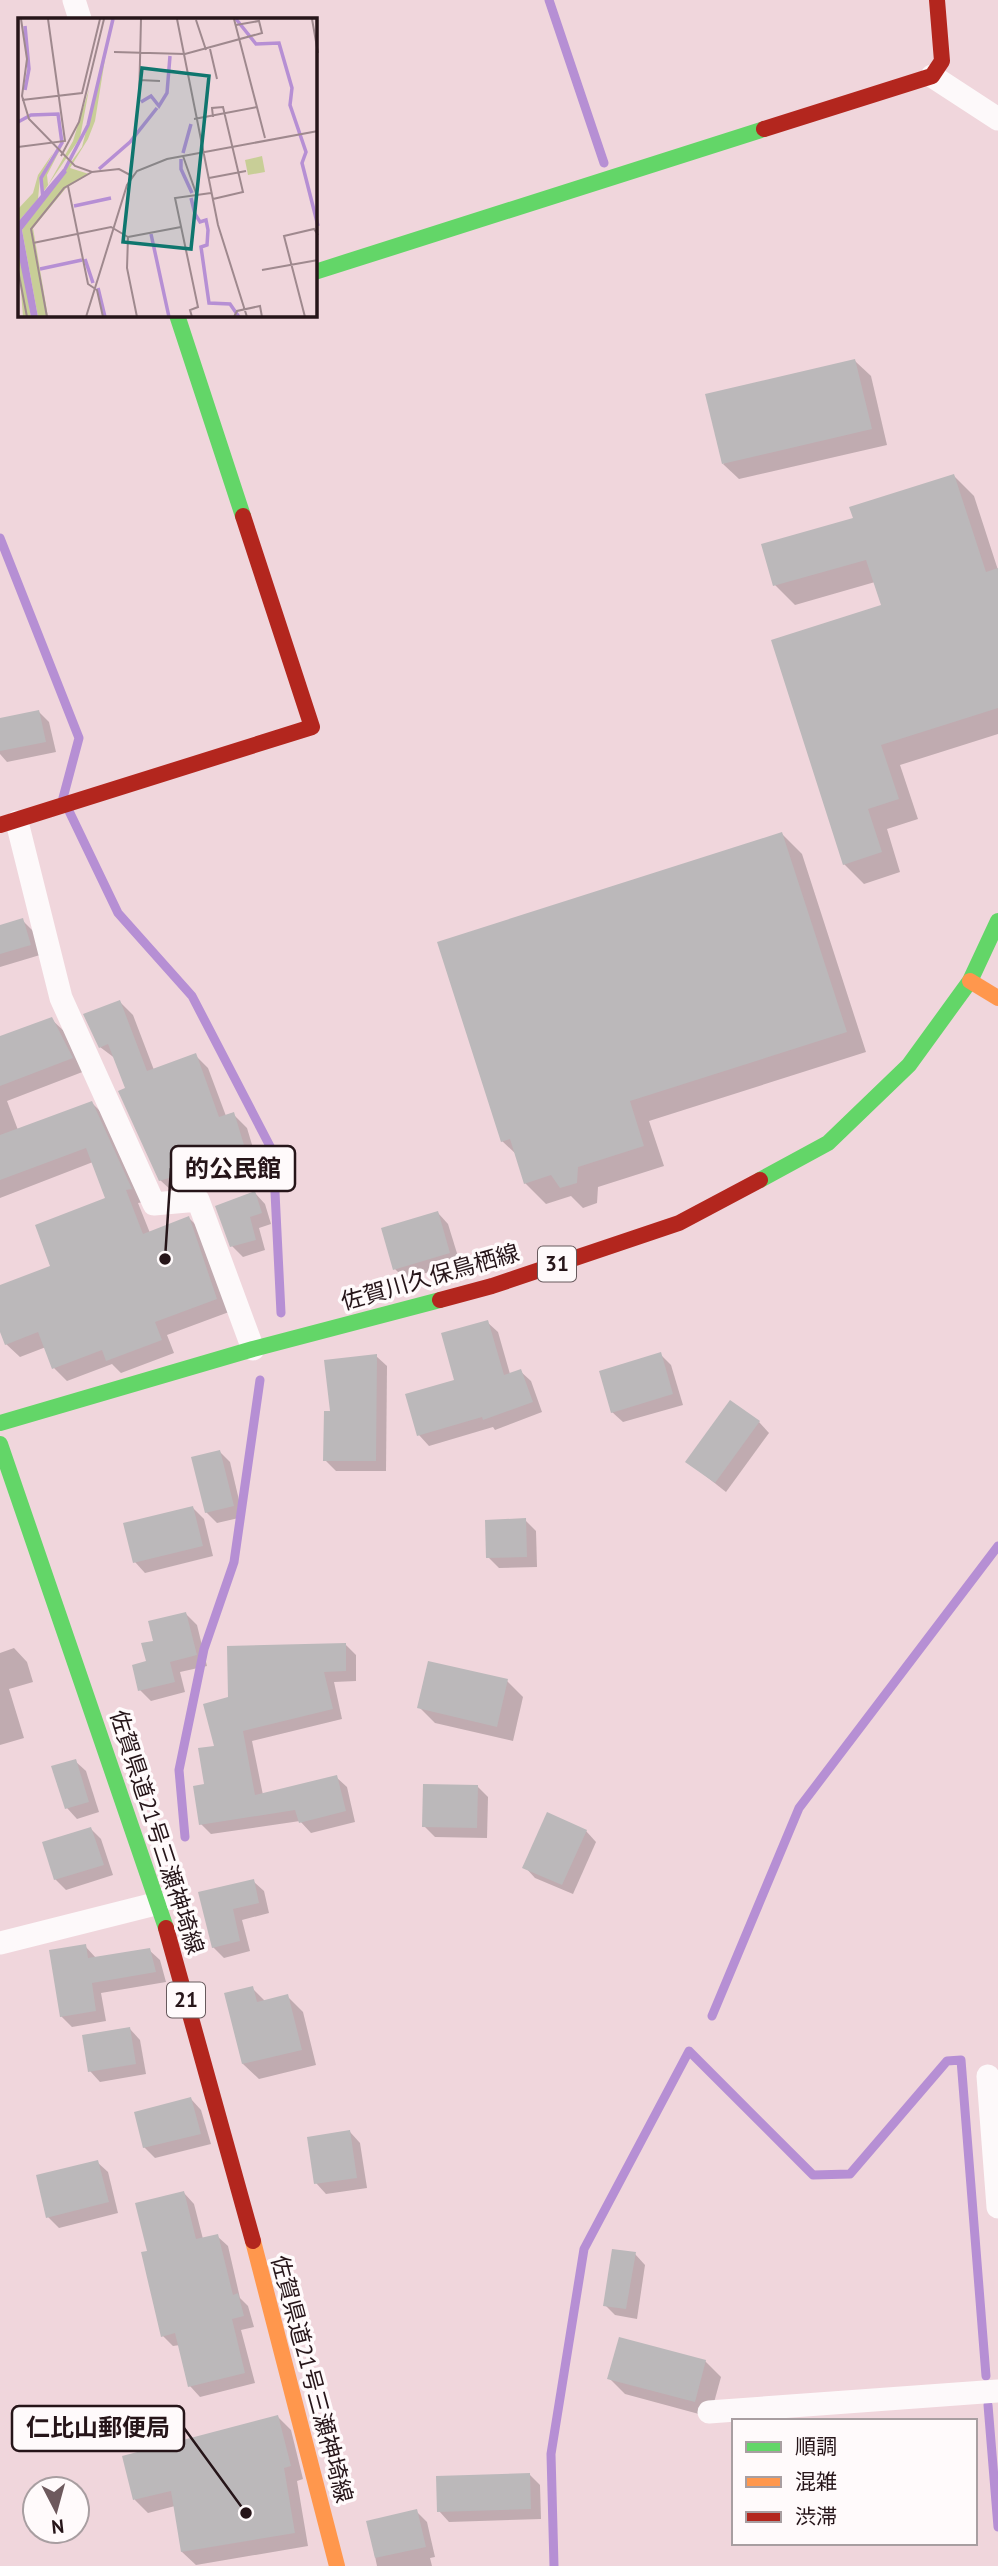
<svg xmlns="http://www.w3.org/2000/svg" width="998" height="2566" viewBox="0 0 998 2566" font-family="'PT Sans','Noto Sans JP',sans-serif">
  <rect width="100%" height="100%" fill="#f0d6dc"/>
  <g fill="#0003">
    <polygon points="855,361 871,376 887,445 739,479 723,464"/>
    <polygon points="954,476 974,496 998,570 998,734 900,765 918,819 887,829 900,872 864,884 844,864 883,606 875,582 795,605 775,585 855,519"/>
    <polygon points="39,712 49,722 56,752 7,762 0,754 0,719"/>
    <polygon points="782,834 802,854 866,1052 649,1121 664,1166 598,1187 597,1203 583,1208 571,1196 546,1204 525,1183 517,1155 502,1141"/>
    <polygon points="22,920 33,931 40,955 0,967 0,927"/>
    <polygon points="120,1002 133,1015 154,1070 195,1055 208,1068 226,1116 233,1114 247,1128 259,1168 174,1193 160,1180 116,1059 100,1047"/>
    <polygon points="51,1019 65,1032 85,1071 7,1101 18,1130 92,1103 105,1116 144,1202 138,1203 150,1233 189,1218 202,1231 229,1312 167,1335 174,1353 121,1373 112,1364 67,1381 54,1368 46,1347 20,1357 6,1344 0,1327 0,1287 52,1267 107,1199 93,1162 0,1198 0,1038"/>
    <polygon points="255,1193 265,1204 271,1224 259,1228 265,1250 243,1257 232,1246"/>
    <polygon points="438,1213 448,1224 460,1263 405,1279 395,1269"/>
    <polygon points="487,1322 498,1332 510,1374 520,1371 531,1381 542,1412 495,1430 493,1427 429,1446 419,1435 457,1381"/>
    <polygon points="660,1354 671,1365 683,1405 623,1422 612,1412"/>
    <polygon points="376,1356 387,1366 386,1471 336,1471 325,1460"/>
    <polygon points="759,1422 769,1433 726,1492 688,1462"/>
    <polygon points="220,1452 230,1462 243,1517 217,1523 206,1512"/>
    <polygon points="193,1508 204,1519 213,1556 145,1573 135,1562"/>
    <polygon points="525,1520 536,1531 537,1567 499,1568 488,1557"/>
    <polygon points="186,1614 197,1625 207,1666 180,1672 185,1692 151,1701 140,1690 155,1642"/>
    <polygon points="345,1644 356,1655 356,1681 334,1682 342,1719 252,1741 263,1795 336,1777 347,1787 355,1822 311,1833 300,1821 211,1834 201,1824 206,1786 230,1699"/>
    <polygon points="14,1648 27,1662 33,1682 9,1689 24,1738 0,1745 0,1653"/>
    <polygon points="507,1681 523,1697 513,1741 435,1723 419,1707"/>
    <polygon points="75,1761 86,1771 99,1812 77,1819 67,1808"/>
    <polygon points="478,1787 488,1797 487,1838 435,1837 424,1826"/>
    <polygon points="91,1829 101,1839 113,1875 66,1890 55,1879"/>
    <polygon points="586,1831 596,1842 573,1894 535,1878 525,1867"/>
    <polygon points="253,1881 264,1891 269,1913 242,1920 250,1951 224,1958 213,1947 200,1894"/>
    <polygon points="85,1946 96,1958 149,1950 160,1960 166,1982 101,1993 106,2021 72,2027 61,2016"/>
    <polygon points="252,1988 266,2002 287,1996 303,2012 316,2065 259,2079 243,2064"/>
    <polygon points="130,2029 140,2040 146,2074 100,2082 90,2071"/>
    <polygon points="191,2099 201,2110 211,2144 155,2158 144,2147"/>
    <polygon points="350,2132 360,2143 367,2188 326,2194 316,2183"/>
    <polygon points="97,2162 108,2172 118,2213 59,2228 48,2217"/>
    <polygon points="184,2193 194,2204 203,2239 217,2236 228,2246 240,2298 248,2306 254,2327 241,2330 255,2383 200,2397 190,2386 180,2345 173,2346 163,2336 149,2252"/>
    <polygon points="635,2254 645,2265 637,2319 615,2315 605,2305"/>
    <polygon points="705,2361 721,2377 710,2417 625,2394 609,2378"/>
    <polygon points="278,2417 291,2430 303,2479 297,2481 308,2546 196,2565 182,2552 175,2506 148,2513 135,2500 125,2457"/>
    <polygon points="530,2475 540,2485 541,2519 449,2522 439,2511"/>
    <polygon points="416,2511 427,2522 435,2557 430,2558 432,2566 377,2566 368,2522"/>
  </g>
  <g fill="none" stroke-linecap="round" stroke-linejoin="round">
    <g stroke="#b68fd4" stroke-width="9">
      <polyline points="549,0 604,163"/>
      <polyline points="0,538 79,738 63,798"/>
      <polyline points="69,811 118,913 192,996 273,1152 281,1313"/>
      <polyline points="185,1837 179,1770 204,1649 234,1562 260,1380"/>
      <polyline points="712,2016 799,1808 998,1546"/>
      <polyline points="988,2405 998,2527"/>
      <polyline points="554,2566 551,2454 584,2249 689,2051 813,2175 850,2174 947,2061 961,2060 986,2376"/>
    </g>
  </g>
  <g fill="#bbb8ba">
    <polygon points="855,359 872,429 722,464 705,394"/>
    <polygon points="954,474 986,572 998,568 998,708 881,745 899,799 868,809 882,852 843,865 771,640 881,605 866,560 773,586 761,544 853,518 849,507"/>
    <polygon points="39,710 46,742 0,751 0,718"/>
    <polygon points="782,832 847,1032 630,1101 644,1146 578,1167 577,1183 560,1188 551,1175 524,1184 510,1139 501,1142 437,942"/>
    <polygon points="23,918 31,945 0,954 0,925"/>
    <polygon points="120,1000 147,1071 196,1053 219,1117 234,1112 247,1155 159,1181 118,1091 125,1088 108,1044 99,1048 83,1014"/>
    <polygon points="52,1017 73,1058 0,1086 0,1036"/>
    <polygon points="92,1101 132,1189 126,1190 143,1234 189,1216 217,1299 155,1322 162,1340 106,1361 102,1350 52,1369 38,1332 5,1345 0,1332 0,1285 50,1266 35,1225 105,1198 86,1148 0,1180 0,1135"/>
    <polygon points="255,1191 262,1213 250,1217 256,1240 230,1247 215,1206"/>
    <polygon points="438,1211 450,1253 393,1270 381,1228"/>
    <polygon points="488,1320 504,1375 521,1369 533,1402 483,1420 482,1417 417,1436 405,1394 454,1380 441,1333"/>
    <polygon points="661,1352 673,1394 611,1413 599,1371"/>
    <polygon points="377,1354 376,1461 323,1461 324,1411 330,1411 324,1360"/>
    <polygon points="730,1400 760,1421 715,1483 685,1462"/>
    <polygon points="220,1450 234,1506 205,1513 191,1457"/>
    <polygon points="193,1506 203,1546 133,1563 123,1523"/>
    <polygon points="526,1518 527,1557 486,1558 485,1520"/>
    <polygon points="186,1612 197,1655 170,1662 175,1682 138,1691 132,1665 146,1661 141,1643 153,1641 148,1621"/>
    <polygon points="346,1643 346,1671 324,1672 333,1709 243,1731 255,1795 337,1775 346,1811 299,1823 295,1810 199,1825 193,1786 204,1784 198,1748 214,1746 203,1704 228,1697 227,1646"/>
    <polygon points="428,1661 508,1679 497,1727 417,1708"/>
    <polygon points="76,1759 89,1802 65,1809 51,1766"/>
    <polygon points="423,1784 478,1785 477,1828 422,1827"/>
    <polygon points="547,1812 587,1830 562,1885 522,1868"/>
    <polygon points="91,1827 104,1865 54,1880 42,1842"/>
    <polygon points="254,1879 259,1903 233,1909 240,1941 212,1948 198,1892"/>
    <polygon points="86,1944 88,1958 150,1948 156,1972 92,1983 96,2011 60,2017 49,1950"/>
    <polygon points="253,1986 257,2002 288,1994 302,2050 242,2064 224,1993"/>
    <polygon points="130,2027 136,2064 88,2072 82,2035"/>
    <polygon points="191,2097 201,2134 143,2148 134,2112"/>
    <polygon points="350,2130 357,2178 314,2184 307,2137"/>
    <polygon points="98,2160 109,2202 46,2218 36,2175"/>
    <polygon points="184,2191 196,2239 218,2234 233,2295 238,2293 244,2316 232,2319 245,2373 188,2387 175,2333 161,2337 141,2252 147,2251 135,2203"/>
    <polygon points="612,2249 636,2252 626,2309 603,2306"/>
    <polygon points="619,2337 706,2360 695,2402 607,2379"/>
    <polygon points="278,2415 291,2466 284,2468 295,2533 181,2552 171,2491 133,2500 122,2456"/>
    <polygon points="530,2473 531,2509 437,2512 436,2476"/>
    <polygon points="417,2509 426,2547 375,2558 366,2521"/>
  </g>
  <g fill="none" stroke-linecap="round" stroke-linejoin="round">
    <g stroke="#fdf9fa" stroke-width="23">
      <polyline points="74,0 80,19"/>
      <polyline points="932,76 998,119"/>
      <polyline points="17,822 61,998 154,1204 198,1200 253,1349"/>
      <polyline points="0,1943 159,1903"/>
      <polyline points="988,2076 998,2207"/>
      <polyline points="709,2412 998,2391"/>
    </g>
    <g stroke="#63d668" stroke-width="16">
      <polyline points="315,272 764,129"/>
      <polyline points="177,315 243,516"/>
      <polyline points="760,1180 828,1143 909,1065 970,981 998,921"/>
      <polyline points="0,1423 253,1349 440,1300"/>
      <polyline points="0,1444 166,1928"/>
    </g>
    <g stroke="#ff974d" stroke-width="16">
      <polyline points="970,981 998,998"/>
      <polyline points="253,2241 337,2566"/>
    </g>
    <g stroke="#b3261e" stroke-width="16">
      <polyline points="764,129 932,76 942,61 937,0"/>
      <polyline points="0,825 312,727 243,516"/>
      <polyline points="440,1300 492,1286 679,1223 760,1180"/>
      <polyline points="166,1928 253,2241"/>
    </g>
  </g>
  <g text-anchor="middle" stroke-width="7" stroke-linejoin="round" paint-order="stroke">
    <g fill="#fffafb" stroke="#675a5d" stroke-width="2">
      <rect x="538" y="1246.5" width="38" height="35" rx="5"/>
      <rect x="167" y="1982.5" width="38" height="35" rx="5"/>
    </g>
    <g font-size="21" font-weight="bold" fill="#261519">
      <text x="557" y="1271">31</text>
      <text x="186" y="2007">21</text>
    </g>
    <g font-size="23" fill="#261519" stroke="#fffafb">
      <text transform="translate(430 1277) rotate(-16)" y="8">佐賀川久保鳥栖線</text>
      <text transform="translate(157 1832) rotate(72)" y="8">佐賀県道21号三瀬神埼線</text>
      <text transform="translate(312 2379) rotate(75)" y="8">佐賀県道21号三瀬神埼線</text>
    </g>
  </g>
  <g transform="translate(18 18)">
    <rect width="299" height="299" fill="#f0d6dc"/>
    <path d="M88,35L77,103L70,121L52,150L71,156L48,170L15,210L30,299H20L4,212L64,129ZM71,71L62,120L24,176L23,162L45,126L29,157L30,167L55,123ZM35,135L22,160L20,181L0,204V191L15,175L20,157ZM244,138L247,154L230,157L227,142ZM0,234L4,245L13,299H5Z" fill="#c8ce97"/>
    <path d="M45,151L49,154L4,212L20,299H13L0,234V204Z" fill="#b68fd4"/>
    <path fill="none" stroke="#b68fd4" stroke-width="3.5" d="M218,1L238,26L261,25L274,70L272,87L288,134L284,145L300,208M7,72L11,51L7,8M123,84L133,78L141,88L149,75L152,38M0,104L13,97L40,96L44,125L23,160L25,181M165,135L173,106M163,141V151L174,175M81,151L112,124L139,90M45,155L70,107L95,1M173,180L177,196L182,204L188,202L190,212L189,227L183,229L191,285L212,286L221,299M56,188L93,180M133,216L151,299M67,241L75,265M22,251L64,242M80,270L87,299"/>
    <path fill="none" stroke="#9f898e" stroke-width="2" d="M3,1L9,41L4,78L11,101L57,148L74,154L101,151L114,158M159,1L200,207L229,299M216,1L247,120M294,1L300,35M178,2L188,32M192,31L199,61M96,34L167,36L244,15L241,3L218,7M121,62L142,63M4,82L64,75L82,1M121,84L123,1M176,101L239,89M0,129L47,123L30,1M43,138L61,104L86,1M165,138L178,175M191,160L228,153M50,168L70,266L79,272L85,299M195,181L225,174L205,89L194,90L195,99M110,219L109,250L119,299M110,219L163,209M15,225L93,209L110,219M0,252L9,299M244,252L300,242M29,299L13,211L46,170L74,154M68,299L109,167L119,153L149,141L300,113M174,299L172,292L180,289L157,180L193,175M216,299L219,293L242,288L244,299M287,299L266,218L296,211L300,217"/>
    <path fill="#0f766e" fill-opacity="0.15" stroke="#0f766e" stroke-width="3.5" d="M124,50L191,58L173,231L105,224Z"/>
    <rect width="299" height="299" fill="none" stroke="#261519" stroke-width="3.5"/>
  </g>
  <path fill="none" stroke="#261519" stroke-width="2.5" d="M165 1259L171 1168M246 2513L184 2428"/>
  <g fill="#261519" stroke="#fffafb" stroke-width="2.5">
    <circle cx="165" cy="1259" r="7"/>
    <circle cx="246" cy="2513" r="7"/>
  </g>
  <g fill="#fffafb" stroke="#261519" stroke-width="2.5">
    <rect x="171" y="1146" width="124" height="45" rx="7"/>
    <rect x="12" y="2406" width="172" height="45" rx="7"/>
  </g>
  <g font-size="24" text-anchor="middle" font-weight="bold" fill="#261519">
    <text x="233" y="1177">的公民館</text>
    <text x="98" y="2436">仁比山郵便局</text>
  </g>
  <rect x="732" y="2419" width="245" height="126" fill="#fffafb" stroke="#a89ea1" stroke-width="2"/>
  <rect x="746" y="2442" width="35" height="10" fill="#63d668" stroke="#a89ea1" stroke-width="2"/>
  <text x="795" y="2454" font-size="21" fill="#261519">順調</text>
  <rect x="746" y="2477" width="35" height="10" fill="#ff974d" stroke="#a89ea1" stroke-width="2"/>
  <text x="795" y="2489" font-size="21" fill="#261519">混雑</text>
  <rect x="746" y="2512" width="35" height="10" fill="#b3261e" stroke="#a89ea1" stroke-width="2"/>
  <text x="795" y="2524" font-size="21" fill="#261519">渋滞</text>
  <g transform="translate(56 2510) rotate(174)"><circle r="33" fill="#fffafb" stroke="#a89ea1" stroke-width="2"/>
  <path d="M0-5L12 26L0 18L-12 26Z" fill="#6d595d"/>
  <text y="-10" font-size="19" font-weight="bold" text-anchor="middle" fill="#261519">N</text>
  </g>
</svg>
